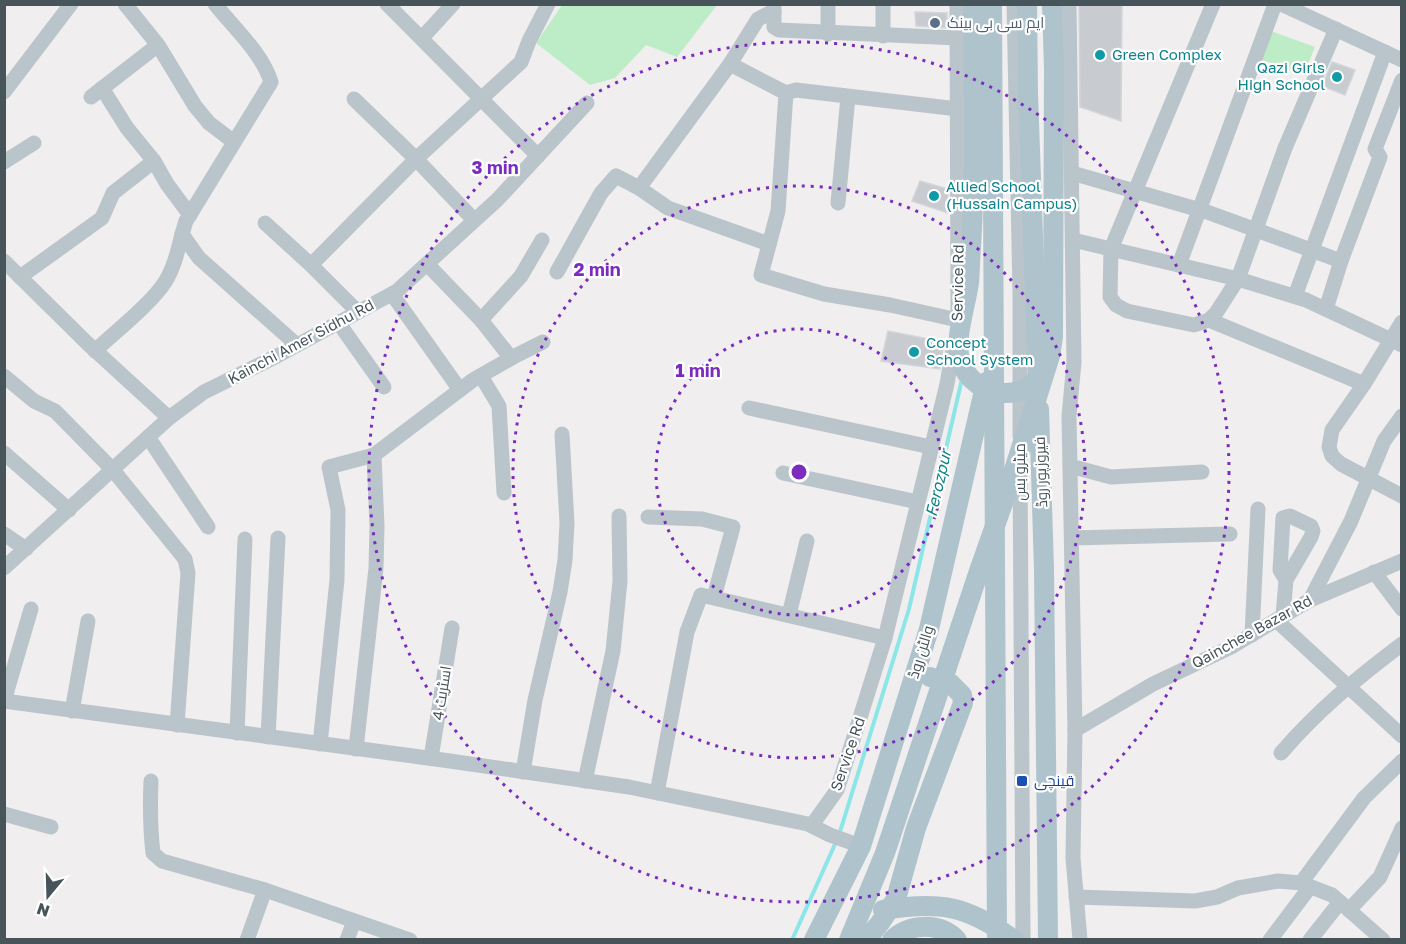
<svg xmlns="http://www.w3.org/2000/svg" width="1406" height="944" viewBox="0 0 1406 944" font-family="'Golos Text',Cairo,sans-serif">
  <rect width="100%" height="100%" fill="#f0eeee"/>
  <g fill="#bdedc7">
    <polygon points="562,5 717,5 677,57 646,45 615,78 590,85 536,43"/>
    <polygon points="1271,31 1315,47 1304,74 1259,59"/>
  </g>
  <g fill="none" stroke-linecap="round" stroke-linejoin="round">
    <g stroke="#8ce6e8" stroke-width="4">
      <polyline points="839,835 909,609 962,379"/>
      <polyline points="792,940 836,842"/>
    </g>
  </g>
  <g fill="#c8ccd0" stroke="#d2d5d9" stroke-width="1.5">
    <polygon points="1079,4 1122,4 1121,121 1080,107"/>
    <polygon points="915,12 947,13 947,28 916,26"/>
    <polygon points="1332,62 1355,70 1345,95 1322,86"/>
    <polygon points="920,181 948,189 948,213 912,201"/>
    <polygon points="888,331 944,342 940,369 881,361"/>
  </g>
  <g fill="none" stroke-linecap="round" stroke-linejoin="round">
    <g stroke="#bac5cb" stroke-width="15">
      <polyline points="125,4 158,45 195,106 209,123 234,142"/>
      <path d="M215,4C234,28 262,53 271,82L186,221L182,234L199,258L297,345"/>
      <polyline points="387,4 538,156"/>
      <polyline points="774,4 774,27 779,30 958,38"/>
      <polyline points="828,4 828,34"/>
      <polyline points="883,4 883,36"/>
      <polyline points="957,4 958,310"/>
      <polyline points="1014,4 1020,292 1020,436"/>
      <polyline points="1069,4 1074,362 1069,416 1075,730 1073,858 1080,940"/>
      <polyline points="1213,4 1111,249 1110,297 1116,305 1127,311 1194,325 1209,320 1216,313 1238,279 1285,148 1336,29"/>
      <polyline points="1281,4 1402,60"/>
      <polyline points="774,11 758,19 730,64 786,93 796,90 958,109"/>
      <polyline points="422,38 453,4"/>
      <polyline points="730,64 639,188 668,208 769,244"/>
      <polyline points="102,88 127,128 154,161 167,184 190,215"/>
      <polyline points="4,92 71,4"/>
      <polyline points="786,93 778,211 761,275 824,294 890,305 958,320"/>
      <polyline points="91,97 158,45"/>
      <polyline points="354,99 416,159 474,220"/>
      <polyline points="4,162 34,143"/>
      <polyline points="1072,173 1207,212 1341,261"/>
      <polyline points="838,203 848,97"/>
      <polyline points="265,223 311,265 358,312"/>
      <polyline points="1073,240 1238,279 1306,300 1402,345"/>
      <polyline points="4,261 87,343 169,418"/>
      <polyline points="427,264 481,320 511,358"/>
      <polyline points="311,265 416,159 521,62 529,41 548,4"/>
      <polyline points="1179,265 1275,4"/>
      <polyline points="557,272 601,193 616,176 639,188"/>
      <polyline points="20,277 102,218 113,193 154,161"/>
      <polyline points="392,294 460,390"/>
      <polyline points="1295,296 1385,52"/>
      <polyline points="1326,309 1341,261 1380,157 1375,149 1402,80"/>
      <polyline points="481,320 521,276 542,240"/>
      <polyline points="1209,320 1364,384"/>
      <polyline points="338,322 384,387"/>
      <polyline points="1402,322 1364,384 1332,430 1329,447 1332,456 1341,464 1402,496"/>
      <path d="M95,351C116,331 150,305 165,282C174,268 178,250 182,234"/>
      <polyline points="4,376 34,401 55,411 113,470 185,559 188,573 177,725"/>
      <polyline points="481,376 499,406 504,493"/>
      <polyline points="749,408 931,447"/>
      <polyline points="148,437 208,527"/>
      <polyline points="4,453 69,510"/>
      <polyline points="1020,463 1023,940"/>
      <polyline points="1070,466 1111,477 1202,472"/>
      <polyline points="783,473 918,502"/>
      <polyline points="648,517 702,519 733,527 714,597"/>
      <polyline points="4,534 26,549"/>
      <polyline points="1072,538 1230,534"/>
      <polyline points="4,568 169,418 204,392 277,356 397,291 497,200 587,103"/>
      <polyline points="1374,572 1402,609"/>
      <polyline points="1310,600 1351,521 1384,441 1402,416"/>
      <polyline points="31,609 4,701 450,761 629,787 808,824 830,835 861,846"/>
      <polyline points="789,615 807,541"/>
      <polyline points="1283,616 1286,580 1311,537 1313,531 1311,526 1290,516 1283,518 1280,570 1286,580"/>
      <polyline points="1276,620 1402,736"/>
      <polyline points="1252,635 1258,509"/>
      <polyline points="72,711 88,621"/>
      <polyline points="1075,730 1153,684 1231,647 1310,600 1402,561"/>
      <polyline points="237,733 245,539"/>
      <polyline points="268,737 278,538"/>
      <polyline points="320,744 337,580 338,510 329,467 374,455 473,380 517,355 543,342"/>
      <polyline points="356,749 376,568 377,526 374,455"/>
      <path d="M1281,753C1318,710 1357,678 1402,644"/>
      <polyline points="431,758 452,628"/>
      <polyline points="523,772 535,700 560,592 565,560 567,523 562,434"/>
      <path d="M151,781C150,806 150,828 153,853L162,861L265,890L410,940"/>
      <polyline points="585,781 613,651 620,581 619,516"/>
      <polyline points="657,793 687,632 701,595 885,638"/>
      <polyline points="4,814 51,827"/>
      <polyline points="812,825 837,790 853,740 885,638 947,384 954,343"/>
      <polyline points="1301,883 1364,798 1402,761"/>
      <polyline points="1076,897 1195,901 1217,897 1238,888 1278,881 1301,883 1332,895 1383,940"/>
      <polyline points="1349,910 1380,877 1402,828"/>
      <polyline points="247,940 265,890"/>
      <polyline points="347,940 354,921"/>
      <polyline points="1270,940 1310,887"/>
      <polyline points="1310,940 1340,902"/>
    </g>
    <g stroke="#aec3cc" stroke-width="20">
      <path d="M973,4C973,85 976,167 971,247C970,259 970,271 969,283C966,305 954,339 960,360C966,379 985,394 1005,393C1020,393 1035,385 1043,372"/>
      <polyline points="992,4 997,940"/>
      <polyline points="1027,4 1028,93 1038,380"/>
      <polyline points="1039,409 1044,569 1048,940"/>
      <path d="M883,910C940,901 967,905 1014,940"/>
      <polyline points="814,940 861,846 929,629 986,382"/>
      <polyline points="849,940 885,853 979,571 1008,489 1050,356 1053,337 1054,69 1052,4"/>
      <polyline points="866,940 880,923 896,899 916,828 963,703 962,695 950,683 930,677"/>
      <path d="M892,940C909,923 940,922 957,940"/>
    </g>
  </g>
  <g fill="none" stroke="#7b2cbf" stroke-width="3" stroke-dasharray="3 6">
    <circle cx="799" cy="472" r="143"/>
    <circle cx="799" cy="472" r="286"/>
    <circle cx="799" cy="472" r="430"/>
  </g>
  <circle fill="#5c6f8a" stroke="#fff" stroke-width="2" cx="935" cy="23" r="6"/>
  <g fill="#0f9aa8" stroke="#fff" stroke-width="2">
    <circle cx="1100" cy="55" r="6"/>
    <circle cx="1337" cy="77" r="6"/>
    <circle cx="934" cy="196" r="6"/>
    <circle cx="914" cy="352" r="6"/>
  </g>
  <rect fill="#1a4fb4" stroke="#fff" stroke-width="2" x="1016" y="775" width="12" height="12" rx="3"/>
  <g text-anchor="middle" stroke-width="4.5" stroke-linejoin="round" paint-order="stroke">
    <g font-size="15" fill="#4e5e75" stroke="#fff" text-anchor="start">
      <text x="947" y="28">ایم سی بی بینک</text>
    </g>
    <g font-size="15" fill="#0d838f" stroke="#fff" text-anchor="start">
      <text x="1112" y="60">Green Complex</text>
      <text x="1325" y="73" text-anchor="end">Qazi Girls<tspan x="1325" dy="17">High School</tspan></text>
      <text x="946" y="192">Allied School<tspan x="946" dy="17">(Hussain Campus)</tspan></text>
      <text x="926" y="348">Concept<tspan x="926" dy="17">School System</tspan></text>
    </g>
    <g font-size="15" fill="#47555b" stroke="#fff">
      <text transform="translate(958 283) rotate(-89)" y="5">Service Rd</text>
      <text transform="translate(301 342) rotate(-28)" y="5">Kainchi Amer Sidhu Rd</text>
      <text transform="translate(1020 472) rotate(-90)" y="5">میٹرو بس</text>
      <text transform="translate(1041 472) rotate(-92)" y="5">فیروزپور روڈ</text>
      <text transform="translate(1252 632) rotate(-29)" y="5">Qainchee Bazar Rd</text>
      <text transform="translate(921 652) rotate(-73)" y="5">والٹن روڈ</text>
      <text transform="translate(442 693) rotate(-81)" y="5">اسٹریٹ 4</text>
      <text transform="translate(848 754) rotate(-71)" y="5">Service Rd</text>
    </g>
    <g font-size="15" fill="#164399" stroke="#fff" text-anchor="start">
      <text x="1034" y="786">قینچی</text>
    </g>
    <g font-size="16" font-style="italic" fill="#118386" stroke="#fff">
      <text transform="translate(938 483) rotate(-77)" y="6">Ferozpur</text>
    </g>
  </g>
  <circle cx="799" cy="472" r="9" fill="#7b2cbf" stroke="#fff" stroke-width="3"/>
  <g font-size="18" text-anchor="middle" font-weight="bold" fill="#7b2cbf" stroke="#fff" stroke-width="4.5" stroke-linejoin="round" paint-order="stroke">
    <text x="495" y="174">3 min</text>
    <text x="597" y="276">2 min</text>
    <text x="698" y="377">1 min</text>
  </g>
  <rect width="1406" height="944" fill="none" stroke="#47555b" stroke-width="12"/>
  <g transform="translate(48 896) rotate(199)" stroke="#ffffff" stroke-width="4.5" paint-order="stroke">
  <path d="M0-4.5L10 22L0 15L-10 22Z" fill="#47555b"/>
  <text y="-9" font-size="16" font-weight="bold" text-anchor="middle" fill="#47555b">N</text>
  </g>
</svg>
